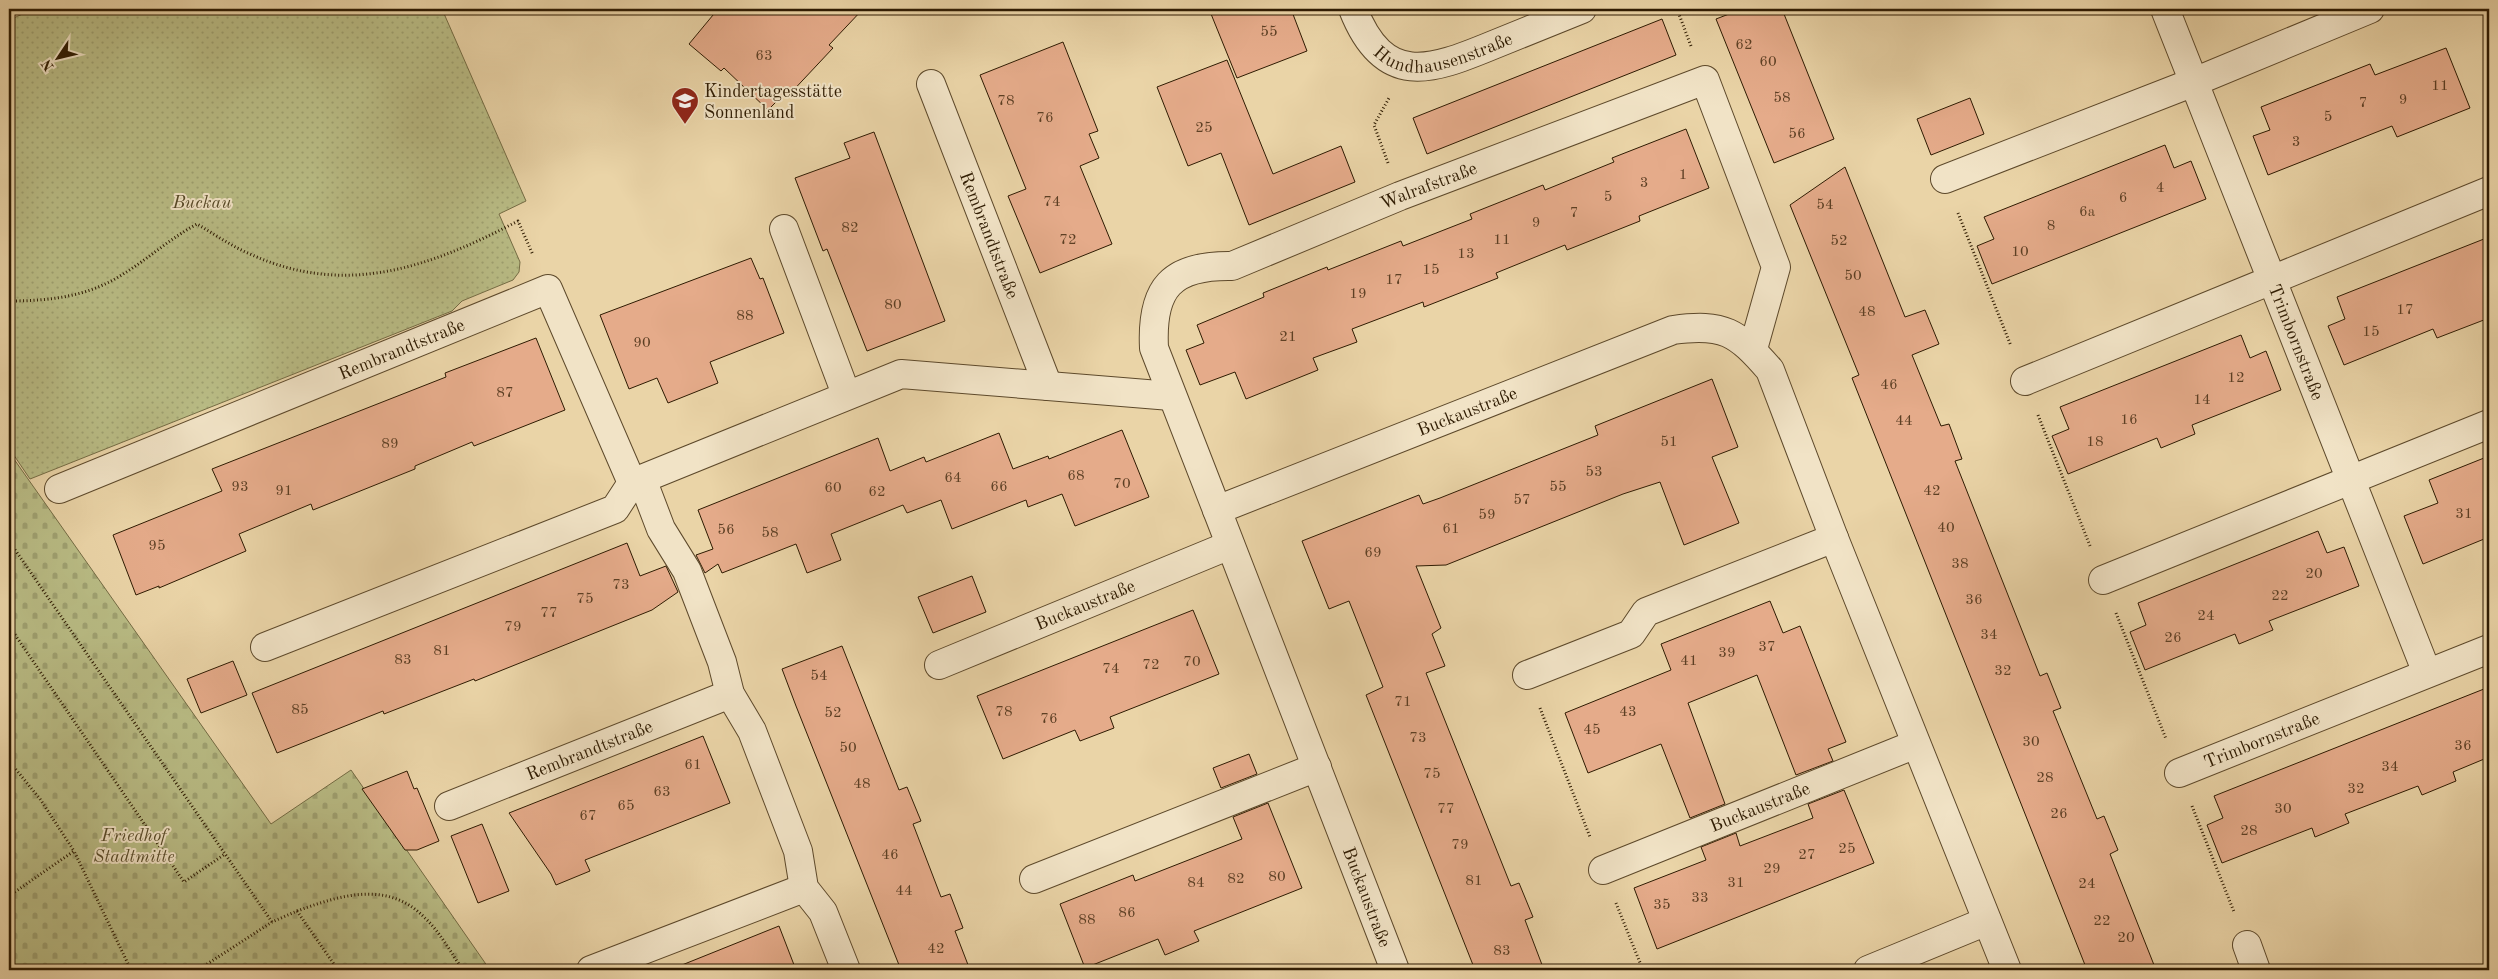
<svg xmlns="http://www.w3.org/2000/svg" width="2498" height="979" viewBox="0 0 2498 979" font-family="'Old Standard TT',serif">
  <defs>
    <pattern id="cemetery-stones" width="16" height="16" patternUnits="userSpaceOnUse" patternTransform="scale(1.25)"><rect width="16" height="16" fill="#b9bc85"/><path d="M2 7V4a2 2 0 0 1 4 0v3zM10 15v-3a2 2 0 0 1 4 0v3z" fill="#9fa171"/></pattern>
    <pattern id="park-dots" width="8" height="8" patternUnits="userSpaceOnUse" patternTransform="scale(1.25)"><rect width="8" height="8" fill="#b9bc85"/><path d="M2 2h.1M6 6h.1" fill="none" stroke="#9fa171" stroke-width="1.8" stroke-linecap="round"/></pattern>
  </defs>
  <rect width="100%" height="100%" fill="#ead4a7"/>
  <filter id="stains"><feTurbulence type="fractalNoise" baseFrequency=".004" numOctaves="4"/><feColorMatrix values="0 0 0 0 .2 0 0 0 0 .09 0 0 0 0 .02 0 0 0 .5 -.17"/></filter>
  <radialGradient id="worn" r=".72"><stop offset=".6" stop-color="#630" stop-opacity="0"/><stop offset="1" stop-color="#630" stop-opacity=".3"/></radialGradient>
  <polygon fill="url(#cemetery-stones)" stroke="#746c44" points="9,452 271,824 351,770 490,970 9,970"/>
  <polygon fill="url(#park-dots)" stroke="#746c44" points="34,9 442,9 526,201 499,214 520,262 519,272 513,280 462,301 452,311 30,479 9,448 9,20"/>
  <g fill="#e5ab8a" stroke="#2e1b02">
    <polygon points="718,9 863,9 829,45 833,48 787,97 784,94 768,110 724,68 721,71 689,44"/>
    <polygon points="1209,9 1291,9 1307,51 1237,78"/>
    <polygon points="1742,9 1782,9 1834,139 1774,163 1716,19"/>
    <polygon points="1662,19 1676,55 1427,154 1413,118"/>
    <polygon points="1063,42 1098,131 1089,134 1099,158 1080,166 1112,244 1040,273 1008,196 1026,189 980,75"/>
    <polygon points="2446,48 2470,108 2397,137 2392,126 2268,175 2253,136 2270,130 2261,107 2370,64 2375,75"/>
    <polygon points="1227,60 1273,174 1341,146 1355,182 1249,225 1221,153 1188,166 1157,87"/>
    <polygon points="1970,98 1984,134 1931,155 1917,119"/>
    <polygon points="1686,129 1709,188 1639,216 1640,221 1567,250 1565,245 1496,273 1498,278 1424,307 1423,302 1352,329 1357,342 1313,358 1318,370 1246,399 1235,372 1200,385 1186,350 1204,343 1197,325 1264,297 1263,293 1327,267 1328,270 1401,241 1403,246 1472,219 1470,214 1543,185 1545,190 1614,162 1612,158"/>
    <polygon points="874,132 945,321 867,351 827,249 823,251 795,178 850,158 844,143"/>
    <polygon points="2165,145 2174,168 2191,161 2206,199 1992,284 1977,246 1994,239 1984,217"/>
    <polygon points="1845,167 1905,317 1925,310 1939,344 1912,355 1941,426 1949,424 1962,459 1955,461 2040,676 2047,673 2061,708 2053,711 2097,819 2104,816 2118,850 2110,854 2156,970 2087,970 1852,378 1859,375 1790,205"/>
    <polygon points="2489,237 2489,318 2437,338 2433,329 2344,365 2328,326 2345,319 2337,297"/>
    <polygon points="751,258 760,279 763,278 784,333 710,362 718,383 668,403 657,378 629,389 600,315"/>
    <polygon points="2241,335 2250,358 2266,351 2281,390 2192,425 2195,434 2161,448 2157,438 2068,474 2052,436 2069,429 2060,407"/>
    <polygon points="536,338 565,410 474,446 472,442 415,466 415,469 313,510 311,504 239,534 246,551 159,588 159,586 136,595 113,535 222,491 212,469 446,377 445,373"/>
    <polygon points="1712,379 1738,447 1712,457 1739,523 1684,545 1660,482 1623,494 1446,565 1416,566 1441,628 1432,634 1445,666 1426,673 1511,886 1519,883 1533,917 1525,920 1544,970 1475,970 1366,695 1383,687 1349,601 1329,609 1302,541 1419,495 1423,504 1440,498 1598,435 1595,426"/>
    <polygon points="1122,430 1149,497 1075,526 1062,494 1028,507 1026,500 952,529 941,500 907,513 903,505 831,534 841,560 807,573 796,544 722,573 718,564 705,573 696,555 713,549 698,510 878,438 890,471 924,457 926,462 999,433 1013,469 1048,456 1049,459"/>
    <polygon points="2489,456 2489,537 2423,564 2404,516 2438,503 2429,480"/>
    <polygon points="2318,531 2327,553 2344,547 2359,586 2269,621 2273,630 2239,644 2235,634 2145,670 2130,632 2146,625 2138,603"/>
    <polygon points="627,543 640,576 666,566 678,592 652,610 475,681 474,679 384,714 383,711 277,753 252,693"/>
    <polygon points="972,576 986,612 933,633 918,597"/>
    <polygon points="1770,601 1783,633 1800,626 1832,707 1846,742 1828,749 1833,761 1796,775 1757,675 1688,703 1725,804 1690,818 1661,744 1588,773 1565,713 1671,670 1661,644"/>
    <polygon points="1193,610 1219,674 1110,717 1114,728 1080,741 1075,730 1003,759 977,696"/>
    <polygon points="842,646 899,790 907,787 921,821 913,824 941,897 950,894 963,928 955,931 970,970 901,970 796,706 782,669"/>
    <polygon points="233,661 247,695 201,713 187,679"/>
    <polygon points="2489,687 2489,757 2453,772 2456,781 2422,795 2418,786 2345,814 2349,823 2315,837 2312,828 2222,863 2207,825 2223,818 2214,796"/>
    <polygon points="703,736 730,803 585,860 590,871 556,885 551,874 509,813"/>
    <polygon points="1249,754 1257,774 1221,788 1213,768"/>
    <polygon points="407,771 414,789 417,788 439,841 417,850 405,850 362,789"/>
    <polygon points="1844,790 1874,863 1657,949 1634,888 1706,860 1701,847 1736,833 1740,846 1813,818 1808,804"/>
    <polygon points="1268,803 1302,888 1194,931 1199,941 1165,955 1158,939 1085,968 1060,904 1133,875 1135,881 1242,839 1233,817"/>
    <polygon points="482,824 509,891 478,903 451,836"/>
    <polygon points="779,926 796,970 672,970 672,969"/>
  </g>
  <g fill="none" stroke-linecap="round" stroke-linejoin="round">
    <defs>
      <g id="minor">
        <path id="s1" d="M1353,9C1384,88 1430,71 1493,45C1523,33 1553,21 1582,9"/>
        <path id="s2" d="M2165,9L2427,673"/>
        <path id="s3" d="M931,84L1048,386"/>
        <polyline points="1945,179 2194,82 2370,9"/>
        <polyline points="784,229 846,394"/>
        <polyline points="2025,381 2489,191"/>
        <polyline points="642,479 661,529 687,571 722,662 730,694 752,731 798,851 804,888 823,912 846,970"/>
        <path id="s4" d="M59,489L548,289L632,483"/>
        <path id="s5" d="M1217,510L1154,348C1151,288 1171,265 1232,266L1400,196L1705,80L1776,267L1753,349"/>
        <polyline points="2103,580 2489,424"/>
        <polyline points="265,647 615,509 632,483 901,374 1171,396"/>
        <path id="s6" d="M939,665L1230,545"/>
        <polyline points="1527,675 1631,634 1646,612 1834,538"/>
        <path id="s7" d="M2179,773L2489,649"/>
        <path id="s8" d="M449,806L730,694"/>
        <path id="s9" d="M1603,870L1916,744"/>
        <polyline points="1034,879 1317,767"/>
        <polyline points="2247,945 2256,970"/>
        <polyline points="591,970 804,888"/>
        <path id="s10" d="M1395,970L1217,510L1673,330C1724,323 1737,332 1770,370L1834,538L2007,970"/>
        <polyline points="1868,970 1987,921"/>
      </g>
    </defs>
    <use href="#minor" stroke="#5d492b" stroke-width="30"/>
    <g stroke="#2e1b02" stroke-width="3" stroke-dasharray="1 2.5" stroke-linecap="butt">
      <polyline points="1677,9 1691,46"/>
      <polyline points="2447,9 2469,13 2479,9"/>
      <polyline points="1388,163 1374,125 1389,98"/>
      <polyline points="1958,213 2011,346"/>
      <path d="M9,301C48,301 86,297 120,276C147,260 169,239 197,224C214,234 231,246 250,254C346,298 430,267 518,221L533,255"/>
      <polyline points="2038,415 2090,546"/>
      <polyline points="9,541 272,922"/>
      <polyline points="2116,613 2166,739"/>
      <polyline points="9,626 184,882 225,854"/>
      <polyline points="1540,708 1590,837"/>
      <polyline points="9,761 40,799 74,851"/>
      <polyline points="2192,806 2234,912"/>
      <polyline points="9,896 74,851 131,970"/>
      <polyline points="1616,903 1643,970"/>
      <path d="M297,911C341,895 388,880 425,918C440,932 451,953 463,970"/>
      <polyline points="198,970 272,922 297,911 338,970"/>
    </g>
    <use href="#minor" stroke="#f1e3c6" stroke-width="28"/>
  </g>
  <defs>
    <symbol id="school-pin" viewBox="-11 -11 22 30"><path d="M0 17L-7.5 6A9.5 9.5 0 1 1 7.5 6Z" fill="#8f2418" stroke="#f1e3c6"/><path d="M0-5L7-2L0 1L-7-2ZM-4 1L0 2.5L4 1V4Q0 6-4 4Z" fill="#fff"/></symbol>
  </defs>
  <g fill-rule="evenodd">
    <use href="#school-pin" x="669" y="85" width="32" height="43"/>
  </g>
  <g text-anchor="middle" stroke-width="4" stroke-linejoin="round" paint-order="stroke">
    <g font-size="15" fill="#5c3f24">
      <text x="1269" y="36">55</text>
      <text x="1744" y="49">62</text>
      <text x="764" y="60">63</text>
      <text x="1768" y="66">60</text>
      <text x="2440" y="90">11</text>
      <text x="1782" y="102">58</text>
      <text x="2403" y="104">9</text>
      <text x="1006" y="105">78</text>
      <text x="2363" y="107">7</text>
      <text x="2328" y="121">5</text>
      <text x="1045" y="122">76</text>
      <text x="1204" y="132">25</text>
      <text x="1797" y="138">56</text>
      <text x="2296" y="146">3</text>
      <text x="1683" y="179">1</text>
      <text x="1644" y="187">3</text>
      <text x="2160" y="192">4</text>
      <text x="1608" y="201">5</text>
      <text x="2123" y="202">6</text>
      <text x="1052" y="206">74</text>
      <text x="1825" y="209">54</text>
      <text x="2087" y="216">6a</text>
      <text x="1574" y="217">7</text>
      <text x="1536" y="227">9</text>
      <text x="2051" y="230">8</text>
      <text x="850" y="232">82</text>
      <text x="1068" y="244">72</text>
      <text x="1502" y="244">11</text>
      <text x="1839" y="245">52</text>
      <text x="2020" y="256">10</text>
      <text x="1466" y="258">13</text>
      <text x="1431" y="274">15</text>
      <text x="1853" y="280">50</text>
      <text x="1394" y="284">17</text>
      <text x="1358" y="298">19</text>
      <text x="893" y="309">80</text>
      <text x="2405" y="314">17</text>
      <text x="1867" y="316">48</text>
      <text x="745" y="320">88</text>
      <text x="2371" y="336">15</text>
      <text x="1288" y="341">21</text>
      <text x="642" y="347">90</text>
      <text x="2236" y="382">12</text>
      <text x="1889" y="389">46</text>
      <text x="505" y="397">87</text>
      <text x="2202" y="404">14</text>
      <text x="2129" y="424">16</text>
      <text x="1904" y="425">44</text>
      <text x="1669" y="446">51</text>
      <text x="2095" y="446">18</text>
      <text x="390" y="448">89</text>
      <text x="1594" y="476">53</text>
      <text x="1076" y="480">68</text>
      <text x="953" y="482">64</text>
      <text x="1122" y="488">70</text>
      <text x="240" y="491">93</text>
      <text x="999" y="491">66</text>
      <text x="1558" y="491">55</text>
      <text x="833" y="492">60</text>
      <text x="284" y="495">91</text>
      <text x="1932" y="495">42</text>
      <text x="877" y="496">62</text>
      <text x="1522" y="504">57</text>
      <text x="2464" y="518">31</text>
      <text x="1487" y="519">59</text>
      <text x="1946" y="532">40</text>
      <text x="1451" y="533">61</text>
      <text x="726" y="534">56</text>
      <text x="770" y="537">58</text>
      <text x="157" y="550">95</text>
      <text x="1373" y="557">69</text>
      <text x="1960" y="568">38</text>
      <text x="2314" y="578">20</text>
      <text x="621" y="589">73</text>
      <text x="2280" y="600">22</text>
      <text x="585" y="603">75</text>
      <text x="1974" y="604">36</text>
      <text x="549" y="617">77</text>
      <text x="2206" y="620">24</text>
      <text x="513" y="631">79</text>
      <text x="1989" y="639">34</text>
      <text x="2173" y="642">26</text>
      <text x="1767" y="651">37</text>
      <text x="442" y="655">81</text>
      <text x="1727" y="657">39</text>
      <text x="403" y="664">83</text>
      <text x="1689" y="665">41</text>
      <text x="1192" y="666">70</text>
      <text x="1151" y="669">72</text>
      <text x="1111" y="673">74</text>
      <text x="2003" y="675">32</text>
      <text x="819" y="680">54</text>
      <text x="1403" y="706">71</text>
      <text x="300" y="714">85</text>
      <text x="1004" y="716">78</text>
      <text x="1628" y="716">43</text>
      <text x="833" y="717">52</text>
      <text x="1049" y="723">76</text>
      <text x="1592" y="734">45</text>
      <text x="1418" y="742">73</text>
      <text x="2031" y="746">30</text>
      <text x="2463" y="750">36</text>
      <text x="848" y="752">50</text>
      <text x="693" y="769">61</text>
      <text x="2390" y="771">34</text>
      <text x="1432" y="778">75</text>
      <text x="2045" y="782">28</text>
      <text x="862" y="788">48</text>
      <text x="2356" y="793">32</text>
      <text x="662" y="796">63</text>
      <text x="626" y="810">65</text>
      <text x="1446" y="813">77</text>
      <text x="2283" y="813">30</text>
      <text x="2059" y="818">26</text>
      <text x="588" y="820">67</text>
      <text x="2249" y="835">28</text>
      <text x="1460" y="849">79</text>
      <text x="1847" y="853">25</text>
      <text x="890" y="859">46</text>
      <text x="1807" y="859">27</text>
      <text x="1772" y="873">29</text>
      <text x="1277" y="881">80</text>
      <text x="1236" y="883">82</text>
      <text x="1474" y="885">81</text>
      <text x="1196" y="887">84</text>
      <text x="1736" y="887">31</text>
      <text x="2087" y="888">24</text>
      <text x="904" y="895">44</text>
      <text x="1700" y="902">33</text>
      <text x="1662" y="909">35</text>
      <text x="1127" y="917">86</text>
      <text x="1087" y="924">88</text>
      <text x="2102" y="925">22</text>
      <text x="2126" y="942">20</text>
      <text x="936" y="953">42</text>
      <text x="1502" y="955">83</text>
    </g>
    <g font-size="18" fill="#2e1b02" stroke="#f1e3c6">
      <text dy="6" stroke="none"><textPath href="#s1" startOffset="119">Hundhausenstraße</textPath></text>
      <text dy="6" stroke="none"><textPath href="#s5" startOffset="521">Walrafstraße</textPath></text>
      <text dy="6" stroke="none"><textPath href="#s3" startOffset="162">Rembrandtstraße</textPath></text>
      <text dy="6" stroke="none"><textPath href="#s2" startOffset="358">Trimbornstraße</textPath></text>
      <text dy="6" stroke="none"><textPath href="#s4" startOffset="370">Rembrandtstraße</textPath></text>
      <text dy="6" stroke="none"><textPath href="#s10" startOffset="762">Buckaustraße</textPath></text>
      <text dy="6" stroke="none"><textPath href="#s6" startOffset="158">Buckaustraße</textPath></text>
      <text dy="6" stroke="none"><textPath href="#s7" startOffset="89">Trimbornstraße</textPath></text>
      <text dy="6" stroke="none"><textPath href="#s8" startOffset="151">Rembrandtstraße</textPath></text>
      <text dy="6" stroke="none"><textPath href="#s9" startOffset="169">Buckaustraße</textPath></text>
      <text transform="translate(1367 897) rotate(69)" y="6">Buckaustraße</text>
    </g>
    <g font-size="18" fill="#2e1b02" stroke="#f1e3c6" text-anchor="start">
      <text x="704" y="97">Kindertagesstätte<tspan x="704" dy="21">Sonnenland</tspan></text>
    </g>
    <g font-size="18" font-style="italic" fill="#584b29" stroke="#f1e3c6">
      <text x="202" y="208">Buckau</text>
      <text x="134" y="841">Friedhof<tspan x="134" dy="21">Stadtmitte</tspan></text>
    </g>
  </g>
  <rect width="2498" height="979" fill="none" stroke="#ead4a7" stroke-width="30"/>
  <rect x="10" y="10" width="2478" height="959" fill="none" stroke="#2e1b02" stroke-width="2.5"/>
  <rect x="15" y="15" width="2468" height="949" fill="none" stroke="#2e1b02"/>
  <g transform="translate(58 58) rotate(235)" stroke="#f1e3c6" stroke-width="4" paint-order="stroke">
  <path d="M0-4L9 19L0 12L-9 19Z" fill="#2e1b02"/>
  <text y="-8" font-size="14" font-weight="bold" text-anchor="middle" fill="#2e1b02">N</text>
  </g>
  <rect width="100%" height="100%" filter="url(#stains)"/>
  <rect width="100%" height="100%" fill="url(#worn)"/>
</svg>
